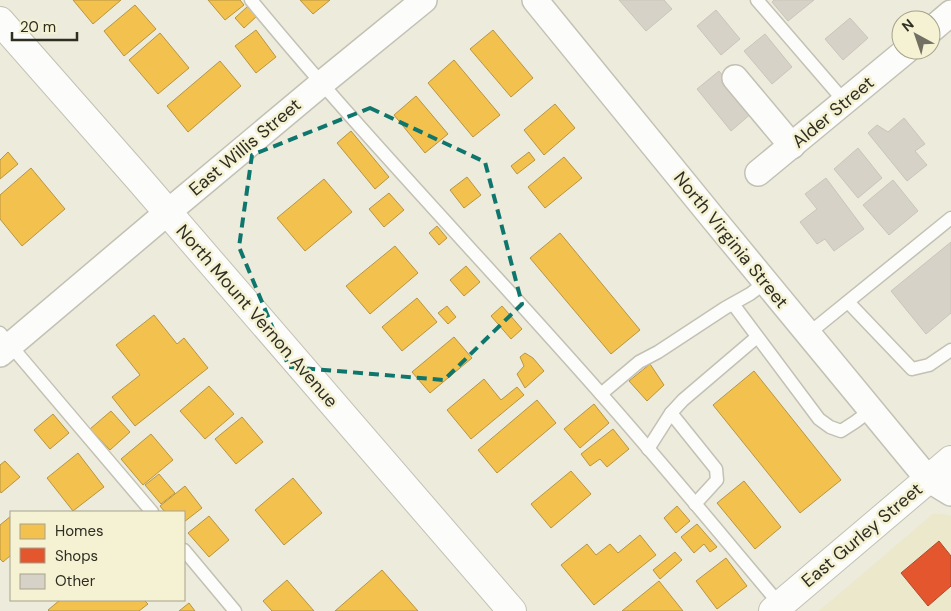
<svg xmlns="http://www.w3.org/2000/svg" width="951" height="611" viewBox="0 0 951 611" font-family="'DM Sans',sans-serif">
  <rect width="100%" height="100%" fill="#edebdb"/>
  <polygon fill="#ebe8cc" points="933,514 944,514 951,516 951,611 819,611"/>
  <g fill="#f2c14e" stroke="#b89541">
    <polygon points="73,0 121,0 93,24"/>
    <polygon points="208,0 240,0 244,5 225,20"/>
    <polygon points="300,0 330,0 313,14"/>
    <polygon points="135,5 156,29 124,56 104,31"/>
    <polygon points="248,6 257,16 244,28 235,18"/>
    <polygon points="256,30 276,57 256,73 235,46"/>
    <polygon points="493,30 533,78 511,97 470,49"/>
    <polygon points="160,33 189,68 158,94 129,60"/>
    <polygon points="454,60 500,115 473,137 428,83"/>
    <polygon points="220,61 241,86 188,132 167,106"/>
    <polygon points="416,96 448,134 425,153 394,115"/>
    <polygon points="555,104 575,128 544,155 524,130"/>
    <polygon points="351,131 389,177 375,189 337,143"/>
    <polygon points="8,152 18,164 0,179 0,160"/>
    <polygon points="529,152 535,160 517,174 511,166"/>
    <polygon points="564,157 582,178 545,208 528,187"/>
    <polygon points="31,168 65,209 22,246 0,219 0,195"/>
    <polygon points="467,177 481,195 464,208 450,190"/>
    <polygon points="324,179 352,212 305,251 277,218"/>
    <polygon points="389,193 404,210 384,227 369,209"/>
    <polygon points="437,226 447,238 439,245 429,233"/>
    <polygon points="560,233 640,330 611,354 530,258"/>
    <polygon points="395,246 418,273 370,314 346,286"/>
    <polygon points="466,266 480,282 464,296 450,280"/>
    <polygon points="417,298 437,322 402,351 382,327"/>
    <polygon points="447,306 456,317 448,324 438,313"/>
    <polygon points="502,306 522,329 511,339 491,316"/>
    <polygon points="154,315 177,344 184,338 208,368 135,426 112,397 140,375 116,345"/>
    <polygon points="454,337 472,358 430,393 412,372"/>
    <polygon points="525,353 533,358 544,371 525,388 517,374 524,366 520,357"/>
    <polygon points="650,364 664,385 647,401 629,381"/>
    <polygon points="754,371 841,480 800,513 713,405"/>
    <polygon points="484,379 501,400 517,387 524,395 471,439 447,410"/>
    <polygon points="209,386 234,414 205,439 180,411"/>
    <polygon points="537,400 556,423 497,473 478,450"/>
    <polygon points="594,404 609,423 580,448 564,429"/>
    <polygon points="111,411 130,432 110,450 90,429"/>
    <polygon points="53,414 69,433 50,449 34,430"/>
    <polygon points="242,417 263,442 236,464 215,439"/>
    <polygon points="613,429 629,449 607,467 600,459 590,466 581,454"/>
    <polygon points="151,434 173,460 143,485 121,459"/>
    <polygon points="78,453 104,487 73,511 47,478"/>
    <polygon points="5,461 20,477 1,493 0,491 0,465"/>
    <polygon points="571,471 591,494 551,528 531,504"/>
    <polygon points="159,474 175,493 161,504 145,485"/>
    <polygon points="293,478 322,513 284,545 255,510"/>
    <polygon points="744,481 781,527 755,549 717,503"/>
    <polygon points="185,486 202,508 184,522 184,512 165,512 160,506"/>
    <polygon points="677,506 690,521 676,533 664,518"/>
    <polygon points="11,516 11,555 3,562 0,559 0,525"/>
    <polygon points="209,516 229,540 209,557 188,533"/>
    <polygon points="697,524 717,547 710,552 704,544 694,553 681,537"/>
    <polygon points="640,535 656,555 594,605 561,565 587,544 596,555 610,544 618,553"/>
    <polygon points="675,552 682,560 660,579 653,570"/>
    <polygon points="726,558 747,586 717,609 696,581"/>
    <polygon points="382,570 418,611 335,611"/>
    <polygon points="287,580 314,611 272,611 263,601"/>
    <polygon points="659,581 683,611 622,611"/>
    <polygon points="60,600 144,600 148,604 139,611 49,611 48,610"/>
    <polygon points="189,603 195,611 179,611"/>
  </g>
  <polygon fill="#e4572e" stroke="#ae4b2b" points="939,541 951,556 951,586 928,606 901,573"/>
  <g fill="#d7d2c7" stroke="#c9c5b9">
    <polygon points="619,0 664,0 672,9 646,31"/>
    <polygon points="774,0 814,0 788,21 772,2"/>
    <polygon points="716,10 740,39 721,55 697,26"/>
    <polygon points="850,18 868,38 843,60 825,39"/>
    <polygon points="765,34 792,67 772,84 744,51"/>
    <polygon points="719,71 753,112 731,131 697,89"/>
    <polygon points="904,118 925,144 915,151 927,165 907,181 868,133 877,125 888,132"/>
    <polygon points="858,148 882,178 858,198 834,169"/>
    <polygon points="826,178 864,229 834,251 825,239 817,244 800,222 817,209 805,194"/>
    <polygon points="893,180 918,211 889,235 863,205"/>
    <polygon points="951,242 951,313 926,334 891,291"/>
  </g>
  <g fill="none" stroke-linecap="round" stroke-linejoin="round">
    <defs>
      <g id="lane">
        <path d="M251,0C363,136 485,262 601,394C663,464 722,536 782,607"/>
        <polyline points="757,0 845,102"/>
        <polyline points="848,302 912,369 929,365 951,350"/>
        <polyline points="733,304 819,419 830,427 841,431 855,422 871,410"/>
        <polyline points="0,333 152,512"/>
        <polyline points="808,334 951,218"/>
        <polyline points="601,394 639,362 658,352 725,308 750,294 766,282"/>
        <polyline points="671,413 683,400 757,337"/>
        <polyline points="648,449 671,413 716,469 717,480 695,504"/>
        <polyline points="184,550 235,611"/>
      </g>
      <g id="street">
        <polyline points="535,0 712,217 928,479 951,493"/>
        <polyline points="931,30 951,13"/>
        <polyline points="735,78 792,146"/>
        <polyline points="758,173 907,50"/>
        <polyline points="0,354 168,212 321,84 424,0"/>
      </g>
      <g id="secondary">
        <polyline points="0,21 139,179 512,611"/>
        <polyline points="773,611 951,460"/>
      </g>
    </defs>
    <use href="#lane" stroke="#c3c1b4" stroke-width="15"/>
    <use href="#street" stroke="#c3c1b4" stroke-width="28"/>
    <use href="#secondary" stroke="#c3c1b4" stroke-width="30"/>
    <use href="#lane" stroke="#fcfcfa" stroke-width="12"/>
    <use href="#street" stroke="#fcfcfa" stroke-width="25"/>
    <use href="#secondary" stroke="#fcfcfa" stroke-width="28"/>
  </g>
  <path fill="none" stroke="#0f766e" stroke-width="4" stroke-dasharray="10 6" stroke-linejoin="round" d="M370,108L485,162L522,304L444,380L289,367L239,247L252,155Z"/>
  <g text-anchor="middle" stroke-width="5" stroke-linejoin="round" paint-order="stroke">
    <g font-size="18" fill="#2f2e23" stroke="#f5f1d3">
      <text transform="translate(833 112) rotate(-40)" y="6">Alder Street</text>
      <text transform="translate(245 147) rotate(-40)" y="6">East Willis Street</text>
      <text transform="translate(731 240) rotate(51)" y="6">North Virginia Street</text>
      <text transform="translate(257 316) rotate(49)" y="6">North Mount Vernon Avenue</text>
      <text transform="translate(862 535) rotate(-40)" y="6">East Gurley Street</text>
    </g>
  </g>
  <rect x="10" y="511" width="175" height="90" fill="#f5f1d3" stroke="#a6a38d"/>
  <rect x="20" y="524" width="25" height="15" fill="#f2c14e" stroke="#a6a38d"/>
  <text x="55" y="536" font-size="15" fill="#2f2e23">Homes</text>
  <rect x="20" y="548" width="25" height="15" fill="#e4572e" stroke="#a6a38d"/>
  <text x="55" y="561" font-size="15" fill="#2f2e23">Shops</text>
  <rect x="20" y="574" width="25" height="15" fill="#d7d2c7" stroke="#a6a38d"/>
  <text x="55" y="586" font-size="15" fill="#2f2e23">Other</text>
  <g transform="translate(916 35) rotate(320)"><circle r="24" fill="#f5f1d3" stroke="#a6a38d"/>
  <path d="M0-4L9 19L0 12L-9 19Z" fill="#727063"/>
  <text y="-8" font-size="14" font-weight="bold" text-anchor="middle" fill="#2f2e23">N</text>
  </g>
  <path d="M12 32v8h65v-8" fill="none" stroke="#2f2e23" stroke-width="2.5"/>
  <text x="20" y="32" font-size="15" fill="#2f2e23" stroke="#f5f1d3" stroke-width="4" paint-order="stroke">20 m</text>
</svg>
